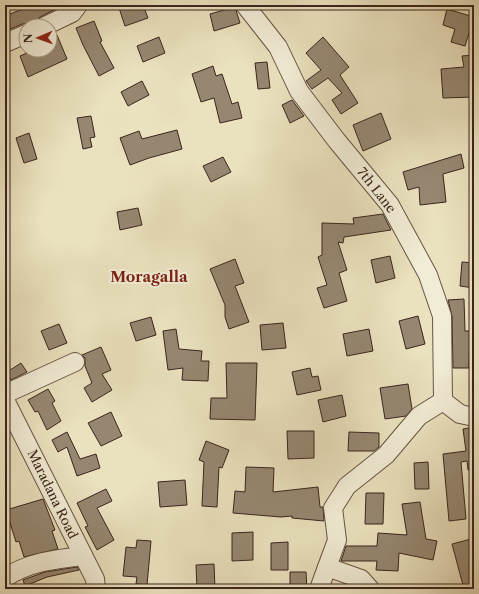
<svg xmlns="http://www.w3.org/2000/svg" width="479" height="594" viewBox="0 0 479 594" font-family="'Libre Caslon Text',serif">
  <rect width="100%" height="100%" fill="#eae1be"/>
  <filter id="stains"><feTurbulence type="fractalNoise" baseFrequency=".005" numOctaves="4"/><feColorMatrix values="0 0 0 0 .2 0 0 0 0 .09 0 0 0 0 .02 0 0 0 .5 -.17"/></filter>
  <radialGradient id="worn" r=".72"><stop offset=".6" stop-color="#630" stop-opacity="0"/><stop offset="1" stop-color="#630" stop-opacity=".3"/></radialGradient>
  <g fill="#968771" stroke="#3b251d">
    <polygon points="33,5 64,5 40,17 35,24 22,24 8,30 5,16"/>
    <polygon points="118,5 143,5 148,18 125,26"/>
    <polygon points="235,7 240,23 214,31 210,14"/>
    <polygon points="447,9 474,17 465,46 451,42 455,29 443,25"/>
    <polygon points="94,21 102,41 100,42 114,68 99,76 83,45 76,28"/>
    <polygon points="57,35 67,59 28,77 20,56 34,50 50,50 50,38"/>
    <polygon points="159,37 165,53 143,62 137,46"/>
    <polygon points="323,37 349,67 340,75 358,103 341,114 332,100 342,93 328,78 312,89 306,81 321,70 306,53"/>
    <polygon points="474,55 474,97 443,98 441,69 464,67 462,56"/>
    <polygon points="267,62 270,88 258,89 255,63"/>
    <polygon points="213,66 216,76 222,74 232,104 238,102 242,118 220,123 214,98 201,102 192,74"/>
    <polygon points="142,81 149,95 128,106 121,92"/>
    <polygon points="292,100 304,116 290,123 282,105"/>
    <polygon points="381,113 391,139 363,151 353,125"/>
    <polygon points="91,116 95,137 90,138 92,147 83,149 77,118"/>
    <polygon points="177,130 182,149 149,158 130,165 120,138 139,131 142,139"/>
    <polygon points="29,133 37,159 24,163 16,138"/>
    <polygon points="461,154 464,168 443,174 446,202 420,205 419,187 408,190 403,172"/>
    <polygon points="223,157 231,172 211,182 203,166"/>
    <polygon points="138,208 142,225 120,230 117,212"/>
    <polygon points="383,214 391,230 344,237 343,243 338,242 347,270 339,273 347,301 324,308 317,288 327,285 318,257 322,255 322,223 354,224 353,218"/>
    <polygon points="390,256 395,278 376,283 371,260"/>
    <polygon points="235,259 244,283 235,286 249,322 229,329 225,317 225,305 210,269"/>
    <polygon points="462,262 474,263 474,288 460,286"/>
    <polygon points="464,299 465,331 470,331 469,368 453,368 452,316 448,300"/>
    <polygon points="418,316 425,344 406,349 399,321"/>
    <polygon points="151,317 156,335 136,341 130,323"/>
    <polygon points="283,323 286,348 262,350 260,325"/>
    <polygon points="59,324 67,343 49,350 41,331"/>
    <polygon points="176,329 179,349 202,351 201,361 209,361 208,381 182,380 183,368 168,370 163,331"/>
    <polygon points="369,329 373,351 347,356 343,334"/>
    <polygon points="101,347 111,370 102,374 112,390 92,402 84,388 92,383 85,366 85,358 82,355"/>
    <polygon points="21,363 27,372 11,380 7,372"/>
    <polygon points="226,363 257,363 255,420 210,419 211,398 227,398"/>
    <polygon points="310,368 312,377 318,376 321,390 297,395 292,372"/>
    <polygon points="408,384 412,409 406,416 385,419 380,388"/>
    <polygon points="48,389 55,401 52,403 61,421 47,430 38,411 35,412 28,400"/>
    <polygon points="342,395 346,416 323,422 318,400"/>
    <polygon points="111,412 122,436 101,446 88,423"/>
    <polygon points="474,427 474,470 468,470 467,461 461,462 466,519 449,521 443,454 466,451 463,429"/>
    <polygon points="287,431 314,431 314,458 288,459"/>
    <polygon points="67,432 80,459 96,454 100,468 77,476 67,447 58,452 52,440"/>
    <polygon points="349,432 379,433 379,447 374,451 348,451"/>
    <polygon points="206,441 229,450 222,468 219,467 217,507 202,506 204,462 199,460"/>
    <polygon points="428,462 429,489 415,489 414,463"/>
    <polygon points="246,467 274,468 273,492 318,487 320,507 323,507 324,521 292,518 292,516 281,517 233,513 235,491 245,492"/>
    <polygon points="185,480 187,505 160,507 158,482"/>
    <polygon points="106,489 112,501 97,508 114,540 97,550 85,527 88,526 77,503"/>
    <polygon points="366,493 384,493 383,524 365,524"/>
    <polygon points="43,499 55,530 52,531 58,549 24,557 19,541 16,542 6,510"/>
    <polygon points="420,502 426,539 437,541 433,560 399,553 398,571 376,570 377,561 341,561 346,546 377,546 378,533 407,535 402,504"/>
    <polygon points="253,532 253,560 232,561 232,533"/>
    <polygon points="471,539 474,551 474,589 464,589 452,544"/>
    <polygon points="137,540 151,541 147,585 136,584 137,577 123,576 126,547 136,548"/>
    <polygon points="288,542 288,570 271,570 271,543"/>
    <polygon points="214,564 215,589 197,589 196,565"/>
    <polygon points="77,567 79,570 47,577 25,586 23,580 45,572"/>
    <polygon points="290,572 306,572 307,589 290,589"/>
  </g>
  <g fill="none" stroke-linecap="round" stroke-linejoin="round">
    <defs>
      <g id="minor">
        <polyline points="245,5 278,47 299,91 337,141 390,205 428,275 442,316 443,401 460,414 474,417"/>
        <polyline points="45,26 72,13 78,5"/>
        <polyline points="5,43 26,34"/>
        <polyline points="5,394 75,362"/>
        <polyline points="5,400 95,579 96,589"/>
        <polyline points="327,567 361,579 370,589"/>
        <path d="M5,578C28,562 57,559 83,556"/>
        <polyline points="319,589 337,540 333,508 347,486 386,455 419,416 443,401"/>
      </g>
    </defs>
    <use href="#minor" stroke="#675445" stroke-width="20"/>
    <use href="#minor" stroke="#f1ecd5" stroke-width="18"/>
  </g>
  <g text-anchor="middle" stroke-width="4" stroke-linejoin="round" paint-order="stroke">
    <g font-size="13" fill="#3b251d" stroke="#f1ecd5">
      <text transform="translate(377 190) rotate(52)" y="5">7th Lane</text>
      <text transform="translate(53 494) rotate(64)" y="5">Maradana Road</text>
    </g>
    <g font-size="15" font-weight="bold" fill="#7a1f14" stroke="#f1ecd5">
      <text x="149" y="282">Moragalla</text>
    </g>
  </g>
  <rect width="479" height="594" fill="none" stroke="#eae1be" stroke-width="20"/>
  <rect x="6" y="6" width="467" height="582" fill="none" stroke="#3b251d" stroke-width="2"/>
  <rect x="10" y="10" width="459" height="574" fill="none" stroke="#3b251d"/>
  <g transform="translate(38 38) rotate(268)"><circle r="19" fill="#f1ecd5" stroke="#a89c8b"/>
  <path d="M0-3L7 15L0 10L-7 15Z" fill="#8f2418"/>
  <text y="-6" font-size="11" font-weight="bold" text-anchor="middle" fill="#3b251d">N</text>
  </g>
  <rect width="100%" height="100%" filter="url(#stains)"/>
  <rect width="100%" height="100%" fill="url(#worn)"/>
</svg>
